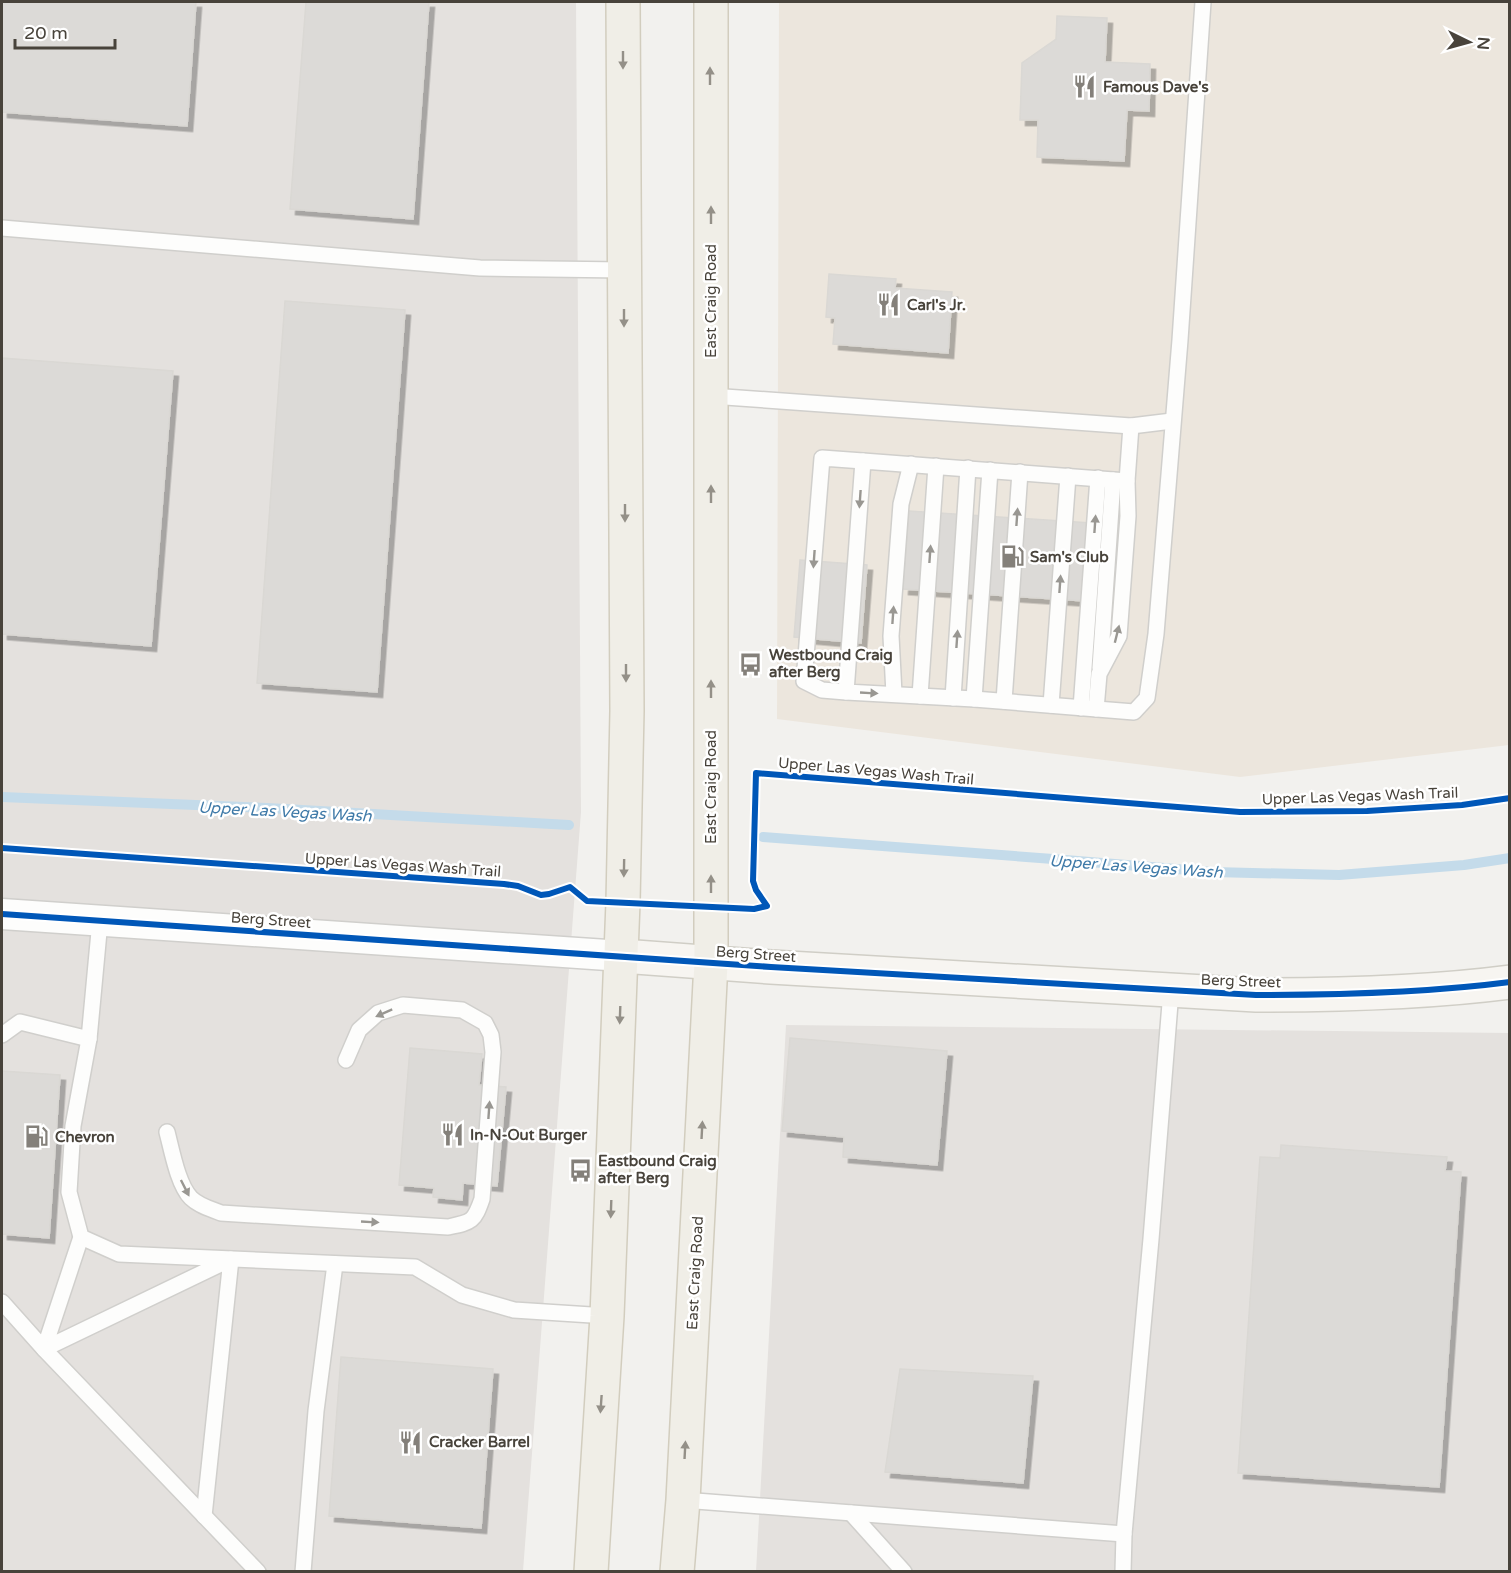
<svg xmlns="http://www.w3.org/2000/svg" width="1511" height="1573" viewBox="0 0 1511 1573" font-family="'Varela Round',sans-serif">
  <defs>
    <filter id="shadow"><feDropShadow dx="5.5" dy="5.5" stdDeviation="0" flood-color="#0004"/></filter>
  </defs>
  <rect width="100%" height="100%" fill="#f2f1ee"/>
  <polygon fill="#ece6dd" points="779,2 1509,2 1509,745 1240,777 777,719"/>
  <g fill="#e4e1de">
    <polygon points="2,2 576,2 581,812 523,1571 2,1572"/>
    <polygon points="786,1025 1509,1033 1509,1571 756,1572"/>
  </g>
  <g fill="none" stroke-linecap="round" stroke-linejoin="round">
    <g stroke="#c4dbea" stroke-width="10">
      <polyline points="2,797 267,808 569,825"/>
      <polyline points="763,837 1053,859 1213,872 1339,875 1464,865 1510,858"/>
    </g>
  </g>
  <g fill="#dcdad7" stroke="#dad8d4" stroke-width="1.5" filter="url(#shadow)">
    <polygon points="2,2 196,2 187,126 2,112"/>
    <polygon points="306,2 429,2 413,219 290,209"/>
    <polygon points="1057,16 1107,18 1105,62 1150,64 1149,111 1127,110 1124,161 1037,157 1038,120 1020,120 1022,63 1056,39"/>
    <polygon points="829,274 896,279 895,288 952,292 948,353 833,344 835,318 826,317"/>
    <polygon points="285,301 405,310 377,692 257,683"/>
    <polygon points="2,358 173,371 151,646 2,634"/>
    <polygon points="909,511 1121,525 1116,603 903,589"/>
    <polygon points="800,560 867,565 861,643 794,637"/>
    <polygon points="790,1038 947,1051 937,1165 843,1157 844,1137 782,1131"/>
    <polygon points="410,1048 482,1054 479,1085 506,1087 497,1186 463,1183 462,1200 433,1197 434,1188 399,1185"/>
    <polygon points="2,1071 60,1075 49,1238 2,1234"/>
    <polygon points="1281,1145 1447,1157 1445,1171 1461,1172 1439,1487 1238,1473 1260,1157 1280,1158"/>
    <polygon points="341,1357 493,1369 481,1528 329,1516"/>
    <polygon points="900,1369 1033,1376 1023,1483 885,1472"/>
  </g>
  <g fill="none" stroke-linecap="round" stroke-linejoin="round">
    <defs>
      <g id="lane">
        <polyline points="2,228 480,268 624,270"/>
        <polyline points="711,396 1131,426 1172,421"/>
        <polyline points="1127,481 863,461 846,692 974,699 1134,712 1147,698 1156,634 1180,340 1203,2"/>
        <polyline points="1100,668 1113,480"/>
        <polyline points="846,692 822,690 804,681 822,458 863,461"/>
        <polyline points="894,694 891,636 901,504 911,464"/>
        <polyline points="920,696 936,466"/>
        <polyline points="953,698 968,468"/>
        <polyline points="974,699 990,470"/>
        <polyline points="1004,701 1020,472"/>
        <polyline points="1051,705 1068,476"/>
        <polyline points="1081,708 1098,478"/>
        <polyline points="1096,709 1099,674 1119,636 1128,516 1127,481 1131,426"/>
        <polyline points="100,921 89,1039 73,1126 69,1192 81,1237 119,1254 415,1267 462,1295 514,1310 607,1316"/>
        <polyline points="2,1035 20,1022 89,1039"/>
        <path d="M167,1132C172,1151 178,1185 191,1198C199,1206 211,1209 221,1213L448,1227C472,1222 474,1222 482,1199L493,1052L491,1035L485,1023L462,1010L403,1005L378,1013L359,1030L346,1060"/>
        <polyline points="81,1237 44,1349 231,1259 204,1516"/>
        <polyline points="2,1302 44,1349 258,1572"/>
        <polyline points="683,1500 1124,1534"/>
        <polyline points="851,1513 904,1572"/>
        <polyline points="303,1572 316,1411 335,1264"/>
        <polyline points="1123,1572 1124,1534 1151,1239 1171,991"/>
      </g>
      <polyline id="street" points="2,914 622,956"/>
      <path id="secondary" d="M622,956L771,967L1256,995C1340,995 1426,993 1510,982"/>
      <g id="primary">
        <polyline points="591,1572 607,1316 623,902 627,711 623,2"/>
        <polyline points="677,1572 683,1500 711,963 711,2"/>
      </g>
    </defs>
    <use href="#lane" stroke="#d0cfcc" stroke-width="18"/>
    <use href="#street" stroke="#d0cfcc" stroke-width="33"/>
    <use href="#secondary" stroke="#d0cec6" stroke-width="36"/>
    <use href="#primary" stroke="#d2cdbe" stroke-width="36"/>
    <use href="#lane" stroke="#fdfdfc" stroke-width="15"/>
    <use href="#street" stroke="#fdfdfc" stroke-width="30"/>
    <use href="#secondary" stroke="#f7f5f1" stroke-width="33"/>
    <use href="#primary" stroke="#f0eee7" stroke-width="33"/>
    <defs>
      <g id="cycleway">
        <polyline points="2,848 504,884 518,886 541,895 549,894 570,887 587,901 754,909 767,906 756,890 753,881 756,773 1240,812 1367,811 1462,805 1510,798"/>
        <path d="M2,914L771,967L1256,995C1340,995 1426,993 1510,982"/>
      </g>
    </defs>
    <use href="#cycleway" stroke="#fff" stroke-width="10"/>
    <use href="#cycleway" stroke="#0057b8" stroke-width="6"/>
  </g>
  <defs><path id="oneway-solid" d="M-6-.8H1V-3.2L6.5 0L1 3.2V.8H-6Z" transform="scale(1.5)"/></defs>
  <g fill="#949088">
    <use href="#oneway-solid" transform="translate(623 60) rotate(90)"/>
    <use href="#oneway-solid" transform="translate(710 76) rotate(-90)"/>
    <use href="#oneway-solid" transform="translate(711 215) rotate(-90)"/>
    <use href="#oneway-solid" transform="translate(624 318) rotate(90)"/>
    <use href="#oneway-solid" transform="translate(711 494) rotate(-90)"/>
    <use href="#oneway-solid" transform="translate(625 513) rotate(90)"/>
    <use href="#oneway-solid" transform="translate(626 673) rotate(90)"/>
    <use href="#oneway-solid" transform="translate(711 689) rotate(-90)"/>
    <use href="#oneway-solid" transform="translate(624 868) rotate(91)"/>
    <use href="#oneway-solid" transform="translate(711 884) rotate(-90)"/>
    <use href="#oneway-solid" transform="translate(620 1015) rotate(92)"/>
    <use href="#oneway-solid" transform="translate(702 1130) rotate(-87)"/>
    <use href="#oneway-solid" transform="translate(611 1209) rotate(92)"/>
    <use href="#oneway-solid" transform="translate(601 1404) rotate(94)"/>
    <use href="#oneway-solid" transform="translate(685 1450) rotate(-87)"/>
  </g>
  <g fill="#999792">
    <use href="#oneway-solid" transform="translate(860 499) rotate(94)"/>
    <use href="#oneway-solid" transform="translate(1017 517) rotate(-86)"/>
    <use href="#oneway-solid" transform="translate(1095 524) rotate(-86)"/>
    <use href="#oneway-solid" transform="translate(930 554) rotate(-86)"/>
    <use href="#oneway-solid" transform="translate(814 559) rotate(94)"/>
    <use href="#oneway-solid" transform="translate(1060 584) rotate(-86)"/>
    <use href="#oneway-solid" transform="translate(893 615) rotate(-86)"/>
    <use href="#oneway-solid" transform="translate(1117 634) rotate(-76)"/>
    <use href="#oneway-solid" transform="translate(957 639) rotate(-86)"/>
    <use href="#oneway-solid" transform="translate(869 693) rotate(3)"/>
    <use href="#oneway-solid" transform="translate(384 1013) rotate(156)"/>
    <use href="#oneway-solid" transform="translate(489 1110) rotate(-86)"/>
    <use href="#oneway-solid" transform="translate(185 1188) rotate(63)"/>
    <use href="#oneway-solid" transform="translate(370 1222) rotate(3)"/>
  </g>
  <defs>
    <symbol id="restaurant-bare" viewBox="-9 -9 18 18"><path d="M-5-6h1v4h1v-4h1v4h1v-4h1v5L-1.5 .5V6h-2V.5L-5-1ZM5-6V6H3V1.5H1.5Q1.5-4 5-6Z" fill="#84807a" stroke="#fff" stroke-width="2.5" paint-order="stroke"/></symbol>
    <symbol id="fuel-bare" viewBox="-9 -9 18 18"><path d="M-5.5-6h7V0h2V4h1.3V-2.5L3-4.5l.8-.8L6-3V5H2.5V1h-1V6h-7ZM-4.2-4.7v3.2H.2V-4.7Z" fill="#84807a" stroke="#fff" stroke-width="2.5" paint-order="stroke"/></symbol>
    <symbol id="bus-bare" viewBox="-9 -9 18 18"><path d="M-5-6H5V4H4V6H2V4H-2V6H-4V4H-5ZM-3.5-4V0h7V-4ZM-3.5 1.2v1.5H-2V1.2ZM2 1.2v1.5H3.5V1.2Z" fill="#84807a" stroke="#fff" stroke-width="2.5" paint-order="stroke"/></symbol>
  </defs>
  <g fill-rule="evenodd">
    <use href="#restaurant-bare" x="1068" y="70" width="33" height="33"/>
    <use href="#restaurant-bare" x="872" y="288" width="33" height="33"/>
    <use href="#fuel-bare" x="996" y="540" width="33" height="33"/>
    <use href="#bus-bare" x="734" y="648" width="33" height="33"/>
    <use href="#restaurant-bare" x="436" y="1118" width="33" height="33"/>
    <use href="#fuel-bare" x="20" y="1120" width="33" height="33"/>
    <use href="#bus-bare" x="564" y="1154" width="33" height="33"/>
    <use href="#restaurant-bare" x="394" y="1426" width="33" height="33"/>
  </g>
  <g text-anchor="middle" stroke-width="5" stroke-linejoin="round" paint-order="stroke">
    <g font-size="15" font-weight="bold" fill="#48433b" stroke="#fff" text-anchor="start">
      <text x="1103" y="92">Famous Dave's</text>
      <text x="907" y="310">Carl's Jr.</text>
      <text x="1030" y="562">Sam's Club</text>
      <text x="769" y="660">Westbound Craig<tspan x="769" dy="17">after Berg</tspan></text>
      <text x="470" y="1140">In-N-Out Burger</text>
      <text x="55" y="1142">Chevron</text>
      <text x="598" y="1166">Eastbound Craig<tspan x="598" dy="17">after Berg</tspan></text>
      <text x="429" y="1447">Cracker Barrel</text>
    </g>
    <g font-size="15" fill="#48433b" stroke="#fff">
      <text transform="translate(711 301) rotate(-90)" y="5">East Craig Road</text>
      <text transform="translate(876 771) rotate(5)" y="5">Upper Las Vegas Wash Trail</text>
      <text transform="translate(711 787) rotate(-90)" y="5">East Craig Road</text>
      <text transform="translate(1360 796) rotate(-2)" y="5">Upper Las Vegas Wash Trail</text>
      <text transform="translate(403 865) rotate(4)" y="5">Upper Las Vegas Wash Trail</text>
      <text transform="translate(271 920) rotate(4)" y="5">Berg Street</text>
      <text transform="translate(756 954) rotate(4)" y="5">Berg Street</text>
      <text transform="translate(1241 981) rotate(2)" y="5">Berg Street</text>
      <text transform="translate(695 1273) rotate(-87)" y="5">East Craig Road</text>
    </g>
    <g font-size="16" font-style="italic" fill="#3f7aa8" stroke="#fff">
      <text transform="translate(285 811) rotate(3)" y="6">Upper Las Vegas Wash</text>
      <text transform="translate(1136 866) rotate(4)" y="6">Upper Las Vegas Wash</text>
    </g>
  </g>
  <rect width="1511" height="1573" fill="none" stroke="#48433b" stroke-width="6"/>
  <g transform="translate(1469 42) rotate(95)" stroke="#ffffff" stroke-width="4.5" paint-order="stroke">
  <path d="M0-4.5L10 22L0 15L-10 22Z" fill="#48433b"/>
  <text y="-9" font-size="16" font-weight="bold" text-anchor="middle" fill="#48433b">N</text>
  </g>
  <path d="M15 39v9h100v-9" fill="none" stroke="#48433b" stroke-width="3"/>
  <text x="24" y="39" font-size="18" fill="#48433b" stroke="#ffffff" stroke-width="4.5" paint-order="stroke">20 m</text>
</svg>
